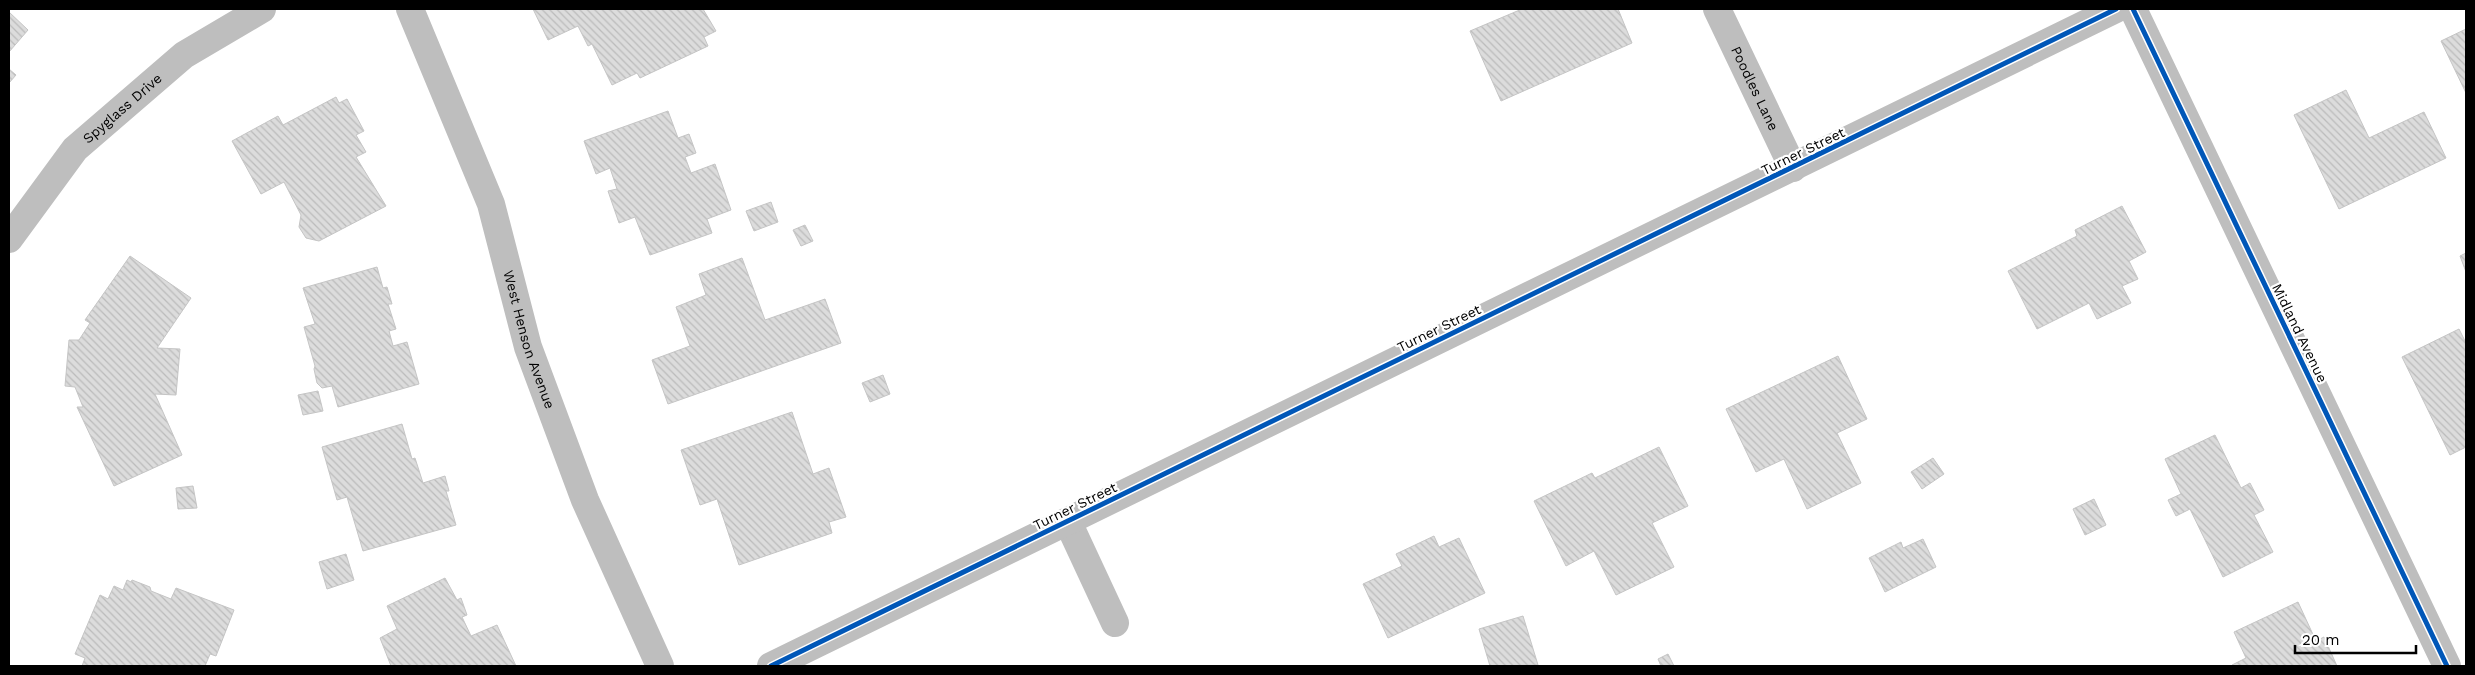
<svg xmlns="http://www.w3.org/2000/svg" width="2475" height="675" viewBox="0 0 2475 675" font-family="'Work Sans',sans-serif">
  <defs>
    <pattern id="building-back-hatch" width="6" height="6" patternUnits="userSpaceOnUse" patternTransform="scale(1.25)"><rect width="6" height="6" fill="#dcdcdc"/><path d="M-1 5l2 2M0 0l6 6M5-1l2 2" fill="none" stroke="#bbb"/></pattern>
  </defs>
  <rect width="100%" height="100%" fill="#fff"/>
  <g fill="url(#building-back-hatch)" stroke="#c5c5c5">
    <polygon points="533,9 703,9 716,31 704,37 708,46 640,78 637,73 612,85 592,44 588,46 578,26 548,40"/>
    <polygon points="1522,9 1618,9 1632,43 1501,101 1470,31"/>
    <polygon points="9,12 28,30 9,52"/>
    <polygon points="2466,29 2466,93 2441,41"/>
    <polygon points="9,69 16,75 9,83"/>
    <polygon points="2346,90 2369,138 2424,112 2446,158 2339,209 2294,115"/>
    <polygon points="336,97 339,103 347,99 364,131 356,135 366,152 356,157 386,206 319,241 306,238 299,227 301,215 284,182 261,194 232,141 278,116 283,125"/>
    <polygon points="668,111 678,138 689,134 696,153 685,157 691,173 715,164 731,210 707,219 712,233 650,255 635,217 619,223 608,191 617,189 610,168 596,174 584,141"/>
    <polygon points="771,202 778,222 754,231 746,211"/>
    <polygon points="2122,206 2146,252 2129,261 2138,279 2122,286 2131,303 2097,319 2089,303 2037,329 2008,271 2077,236 2075,230"/>
    <polygon points="805,225 813,241 801,246 793,230"/>
    <polygon points="2466,253 2466,272 2460,256"/>
    <polygon points="130,256 191,298 157,348 180,349 176,395 155,394 182,455 114,486 77,407 83,407 75,387 65,386 69,340 79,340 90,323 85,320"/>
    <polygon points="742,258 765,320 825,299 841,343 668,404 652,360 690,346 676,307 706,295 699,274"/>
    <polygon points="377,267 383,288 387,287 392,304 388,304 396,329 389,331 393,346 407,342 419,384 338,407 332,386 322,388 317,383 314,369 315,366 304,327 315,324 303,288"/>
    <polygon points="2459,329 2466,343 2466,447 2450,455 2402,357"/>
    <polygon points="1838,356 1867,419 1837,433 1861,483 1807,509 1784,459 1756,472 1726,409"/>
    <polygon points="883,375 890,394 870,402 862,383"/>
    <polygon points="318,391 323,411 303,415 298,395"/>
    <polygon points="792,412 813,474 829,468 846,517 829,522 832,533 739,565 717,499 700,505 681,450"/>
    <polygon points="402,424 412,459 415,458 423,483 445,476 449,491 446,491 456,525 363,551 347,497 337,500 322,447"/>
    <polygon points="2215,435 2241,488 2250,483 2264,510 2254,515 2273,552 2223,577 2190,509 2176,516 2168,500 2181,494 2165,459"/>
    <polygon points="1659,447 1688,506 1652,523 1674,567 1616,595 1594,551 1566,566 1534,501 1592,473 1595,478"/>
    <polygon points="1933,458 1944,474 1922,489 1911,472"/>
    <polygon points="193,486 197,508 178,509 176,488"/>
    <polygon points="2094,499 2106,525 2085,535 2073,509"/>
    <polygon points="1434,536 1439,547 1459,538 1485,593 1388,638 1363,584 1402,566 1396,554"/>
    <polygon points="1923,539 1936,567 1885,592 1869,558 1901,542 1903,548"/>
    <polygon points="346,554 354,580 327,589 319,562"/>
    <polygon points="445,578 457,600 461,598 467,615 462,617 471,636 497,625 516,666 391,666 380,638 397,629 387,606"/>
    <polygon points="127,580 131,582 132,580 150,587 151,591 171,599 176,588 234,610 216,656 210,654 205,666 82,666 85,658 75,654 100,595 108,599 114,586 123,590"/>
    <polygon points="2298,602 2316,641 2324,637 2337,666 2233,666 2232,665 2246,658 2234,632"/>
    <polygon points="1523,616 1538,665 1490,666 1479,629"/>
    <polygon points="1668,654 1674,666 1661,666 1658,659"/>
  </g>
  <g fill="none" stroke-linecap="round" stroke-linejoin="round">
    <g stroke="#bebebe" stroke-width="28">
      <path id="s1" d="M410,9L491,204L528,347L585,500L660,666"/>
      <path id="s2" d="M1717,9L1793,168"/>
      <polyline points="2133,9 2447,666"/>
      <path id="s3" d="M9,239L75,149L184,55L262,9"/>
      <polyline points="1068,522 1115,623"/>
      <polyline points="771,666 2116,9"/>
    </g>
    <defs>
      <g id="cycleway">
        <polyline points="2133,9 2447,666"/>
        <polyline points="771,666 2116,9"/>
      </g>
    </defs>
    <use href="#cycleway" stroke="#fff" stroke-width="8"/>
    <use href="#cycleway" stroke="#0057b8" stroke-width="5"/>
  </g>
  <g text-anchor="middle" stroke-width="4.5" stroke-linejoin="round" paint-order="stroke">
    <g font-size="14" fill="#000" stroke="#fff">
      <text dy="5" stroke="none"><textPath href="#s2" startOffset="88">Poodles Lane</textPath></text>
      <text dy="5" stroke="none"><textPath href="#s3" startOffset="174">Spyglass Drive</textPath></text>
      <text transform="translate(1803 151) rotate(-26)" y="5">Turner Street</text>
      <text transform="translate(1439 328) rotate(-26)" y="5">Turner Street</text>
      <text transform="translate(2300 333) rotate(64)" y="5">Midland Avenue</text>
      <text dy="5" stroke="none"><textPath href="#s1" startOffset="352">West Henson Avenue</textPath></text>
      <text transform="translate(1075 506) rotate(-26)" y="5">Turner Street</text>
    </g>
  </g>
  <rect width="2475" height="675" fill="none" stroke="#000000" stroke-width="20"/>
  <path d="M2295 645v8h121v-8" fill="none" stroke="#000000" stroke-width="2.5"/>
  <text x="2302" y="645" font-size="15" fill="#000000" stroke="#ffffff" stroke-width="4" paint-order="stroke">20 m</text>
</svg>
